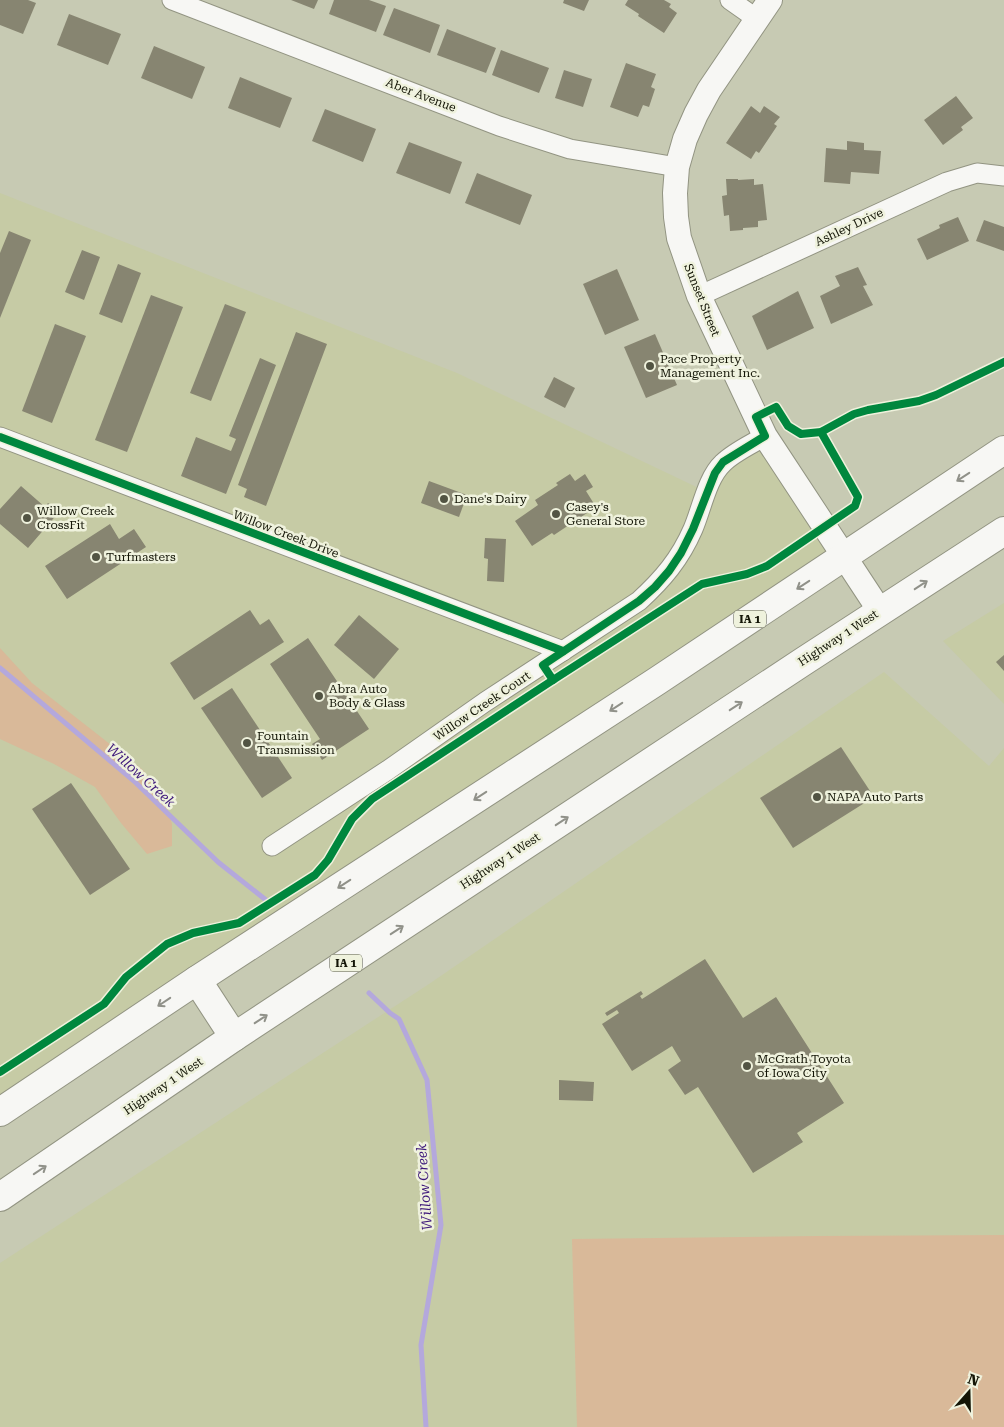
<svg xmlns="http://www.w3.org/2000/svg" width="1004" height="1427" viewBox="0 0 1004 1427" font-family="'Roboto Serif',serif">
  <rect width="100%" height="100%" fill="#c7cab3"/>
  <g fill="#c6cba5">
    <polygon points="0,193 457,373 707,492 715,473 765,436 835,545 281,913 0,1096"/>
    <polygon points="1004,603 1004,704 943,641"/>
    <polygon points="884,672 989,766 1004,748 1004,1427 0,1427 0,1263 429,984"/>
  </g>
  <g fill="#d9b999">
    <polygon points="0,648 32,683 143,770 166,804 172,824 172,846 147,854 121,823 95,787 54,764 0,739"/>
    <polygon points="1004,1235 1004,1427 577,1427 572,1239 817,1236"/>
  </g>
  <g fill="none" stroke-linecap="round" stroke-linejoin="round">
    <g stroke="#b4a8dc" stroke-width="5">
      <polyline points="0,668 134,781 218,862 266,900"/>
      <polyline points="369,993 390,1013 399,1019 427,1080 441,1225 421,1345 426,1427"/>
    </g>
  </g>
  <g fill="#878571">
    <polygon points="0,0 28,0 36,3 23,34 0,25"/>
    <polygon points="291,0 318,0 314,9"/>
    <polygon points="334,0 369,0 386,6 376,32 329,14"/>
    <polygon points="564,0 589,0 584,11 563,3"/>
    <polygon points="628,0 664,0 671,4 669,7 677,13 664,33 638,16 639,14 625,5"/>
    <polygon points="394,8 440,25 430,53 383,35"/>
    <polygon points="69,14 121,34 108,65 57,45"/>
    <polygon points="447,29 496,48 486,73 437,55"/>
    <polygon points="154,46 205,67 192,99 141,78"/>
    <polygon points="501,50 549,68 539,93 492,75"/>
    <polygon points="626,63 656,74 651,87 655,89 649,107 643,105 638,117 610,107"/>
    <polygon points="564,70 592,79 583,107 555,98"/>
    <polygon points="240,77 292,98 280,128 228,108"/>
    <polygon points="956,96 973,118 961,127 963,130 943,145 924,120"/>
    <polygon points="751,106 760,113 764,106 780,117 774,124 777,126 759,153 756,151 751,159 726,143"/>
    <polygon points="325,109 376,129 363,162 312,141"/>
    <polygon points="847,141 864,143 864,150 881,151 879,174 851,172 850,184 824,182 826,148 847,150"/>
    <polygon points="409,142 462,162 450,194 396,173"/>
    <polygon points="477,173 532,195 520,225 465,203"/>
    <polygon points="726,179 738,179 738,180 754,179 754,185 763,184 767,220 758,221 758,227 743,228 743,230 730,231 729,215 724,216 722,196 727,195"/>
    <polygon points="958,217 969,241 927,260 917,239 940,228 939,225"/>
    <polygon points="984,220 1004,227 1004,251 976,241"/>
    <polygon points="9,231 31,240 0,318 0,253"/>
    <polygon points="82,250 100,257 84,300 65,292"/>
    <polygon points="118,264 141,273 122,323 99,314"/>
    <polygon points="858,267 867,285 863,286 873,305 831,324 820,296 840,286 835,276"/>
    <polygon points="617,269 639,320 605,335 583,284"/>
    <polygon points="798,291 814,328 767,350 752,316"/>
    <polygon points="151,295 183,307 127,452 95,440"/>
    <polygon points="225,304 246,312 211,401 190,393"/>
    <polygon points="55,324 86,336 52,423 22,411"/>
    <polygon points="296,332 327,344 266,506 244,497 247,489 238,485"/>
    <polygon points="655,334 677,385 646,398 624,347"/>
    <polygon points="260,358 276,365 226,494 181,476 196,437 231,451 236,439 229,436"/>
    <polygon points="554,377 575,388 565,408 544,397"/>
    <polygon points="570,474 575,481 585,474 593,487 586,491 596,507 554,535 552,533 532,546 515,521 538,505 535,500 558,485 556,483"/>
    <polygon points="429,481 467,495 459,517 421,503"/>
    <polygon points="21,486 45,507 48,503 59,512 28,548 0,524 0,509"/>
    <polygon points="110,524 119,539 134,529 146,547 67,599 45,566"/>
    <polygon points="485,538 506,539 504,582 487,581 488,559 484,558"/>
    <polygon points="250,610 260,625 269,619 284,642 194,700 170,663"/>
    <polygon points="359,615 399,649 374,679 334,645"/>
    <polygon points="308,638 369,729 322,760 312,744 320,739 270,664"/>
    <polygon points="1004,655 1004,671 996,662"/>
    <polygon points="232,688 292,778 262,798 201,708"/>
    <polygon points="841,747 874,797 793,848 760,798"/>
    <polygon points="71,783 130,869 90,895 32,809"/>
    <polygon points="705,959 743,1018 776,997 844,1103 797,1133 803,1142 753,1173 698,1087 685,1095 668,1070 681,1061 672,1046 632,1071 602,1024 619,1013 617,1010 607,1016 605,1013 641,991 643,994 640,996 642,999"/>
    <polygon points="559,1080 594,1082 593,1101 559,1100"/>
  </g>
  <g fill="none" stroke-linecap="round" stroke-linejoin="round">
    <defs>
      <g id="minor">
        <polyline points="172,0 499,126 570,149 677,167"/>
        <polyline points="730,0 757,19"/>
        <polyline points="699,296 947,182 977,173 1004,176"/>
        <polyline points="0,437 563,651"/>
        <path d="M272,846L388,770L485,702L639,601C663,579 680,559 693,529C702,508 707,478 723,463C734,452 752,444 765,436"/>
      </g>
      <polyline id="tertiary" points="770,0 709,90 696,114 685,139 677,167 675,193 676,217 679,238 699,296 765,436 880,611"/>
      <g id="primary">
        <polyline points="197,980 234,1037"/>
        <polyline points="0,1112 197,980 657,681 1004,450"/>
        <polyline points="0,1197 234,1037 804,661 1004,531"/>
      </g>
    </defs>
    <use href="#minor" stroke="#929482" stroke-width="21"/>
    <use href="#tertiary" stroke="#929482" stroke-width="26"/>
    <use href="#primary" stroke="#929482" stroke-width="30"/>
    <use href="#minor" stroke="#f7f7f4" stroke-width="19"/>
    <use href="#tertiary" stroke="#f7f7f4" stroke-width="24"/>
    <use href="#primary" stroke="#f7f7f4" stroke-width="28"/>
    <defs>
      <g id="cycleway">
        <polyline points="0,437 563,651"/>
        <polyline points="553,680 543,665 639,601 655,587 669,571 681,553 693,529 715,473 723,462 765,436 756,417 776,407 788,426 801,434 821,432 854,414 868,410 919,401 936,395 1004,362"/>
        <polyline points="0,1072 104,1004 126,977 167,944 193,933 239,923 315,875 328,860 352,819 372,799 553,680 702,584 747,574 767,566 855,506 858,497 821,432"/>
      </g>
    </defs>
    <use href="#cycleway" stroke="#eff2dd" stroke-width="11"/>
    <use href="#cycleway" stroke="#00873e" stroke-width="8"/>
  </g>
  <defs><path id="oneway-shaft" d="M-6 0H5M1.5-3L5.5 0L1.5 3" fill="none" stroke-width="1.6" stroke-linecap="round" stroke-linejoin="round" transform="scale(1.25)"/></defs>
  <g stroke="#909189">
    <use href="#oneway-shaft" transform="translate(963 477) rotate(147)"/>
    <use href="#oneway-shaft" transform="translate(803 585) rotate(147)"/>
    <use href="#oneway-shaft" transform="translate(921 585) rotate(-33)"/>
    <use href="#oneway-shaft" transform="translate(736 706) rotate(-33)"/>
    <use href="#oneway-shaft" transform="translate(616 707) rotate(147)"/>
    <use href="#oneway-shaft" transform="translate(480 796) rotate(147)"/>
    <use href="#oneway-shaft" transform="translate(562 821) rotate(-33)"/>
    <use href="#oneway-shaft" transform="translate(344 884) rotate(147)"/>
    <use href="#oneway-shaft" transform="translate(397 930) rotate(-33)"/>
    <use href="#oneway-shaft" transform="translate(164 1002) rotate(146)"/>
    <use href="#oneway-shaft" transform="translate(261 1019) rotate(-33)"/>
    <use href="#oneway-shaft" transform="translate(40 1170) rotate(-34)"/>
  </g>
  <g fill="#525443" stroke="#eff2dd" stroke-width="2">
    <circle cx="650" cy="366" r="5"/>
    <circle cx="444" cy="499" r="5"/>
    <circle cx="556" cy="514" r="5"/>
    <circle cx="27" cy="518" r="5"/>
    <circle cx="96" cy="557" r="5"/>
    <circle cx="319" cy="696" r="5"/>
    <circle cx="247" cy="743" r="5"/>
    <circle cx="817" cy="797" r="5"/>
    <circle cx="747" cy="1066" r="5"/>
  </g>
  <g text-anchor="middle" stroke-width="5" stroke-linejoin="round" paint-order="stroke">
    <g fill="#eff2dd" stroke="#555746" stroke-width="1">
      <rect x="734" y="610.5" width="32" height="17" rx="4"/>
      <rect x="330" y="954.5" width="32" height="17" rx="4"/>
    </g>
    <g font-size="11" font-weight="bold" fill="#131506">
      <text x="750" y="623">IA 1</text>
      <text x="346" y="967">IA 1</text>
    </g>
    <g font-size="12" fill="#131506" stroke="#eff2dd">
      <text transform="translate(421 95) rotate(21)" y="4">Aber Avenue</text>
      <text transform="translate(849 227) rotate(-25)" y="4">Ashley Drive</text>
      <text transform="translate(702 300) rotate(68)" y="4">Sunset Street</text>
      <text transform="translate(286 534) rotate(21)" y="4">Willow Creek Drive</text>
      <text transform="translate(838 638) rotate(-33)" y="4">Highway 1 West</text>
      <text transform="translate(482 706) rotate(-34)" y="4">Willow Creek Court</text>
      <text transform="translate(500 861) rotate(-33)" y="4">Highway 1 West</text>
      <text transform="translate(163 1086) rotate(-34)" y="4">Highway 1 West</text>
    </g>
    <g font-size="12" fill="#131506" stroke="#eff2dd" text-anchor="start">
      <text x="660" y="363">Pace Property<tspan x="660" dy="14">Management Inc.</tspan></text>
      <text x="454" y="503">Dane's Dairy</text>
      <text x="566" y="511">Casey's<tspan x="566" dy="14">General Store</tspan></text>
      <text x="37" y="515">Willow Creek<tspan x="37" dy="14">CrossFit</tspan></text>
      <text x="106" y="561">Turfmasters</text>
      <text x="329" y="693">Abra Auto<tspan x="329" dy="14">Body &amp; Glass</tspan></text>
      <text x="257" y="740">Fountain<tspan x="257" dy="14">Transmission</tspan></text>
      <text x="827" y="801">NAPA Auto Parts</text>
      <text x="757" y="1063">McGrath Toyota<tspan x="757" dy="14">of Iowa City</tspan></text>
    </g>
    <g font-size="14" font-style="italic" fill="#3e197b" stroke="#eff2dd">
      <text transform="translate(141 775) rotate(42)" y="5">Willow Creek</text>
      <text transform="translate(424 1187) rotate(-94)" y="5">Willow Creek</text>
    </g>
  </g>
  <g transform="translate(969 1392) rotate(20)" stroke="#eff2dd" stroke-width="4" paint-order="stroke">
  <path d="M0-4L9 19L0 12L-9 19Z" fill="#131506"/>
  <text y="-8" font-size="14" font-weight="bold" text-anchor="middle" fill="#131506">N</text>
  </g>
</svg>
